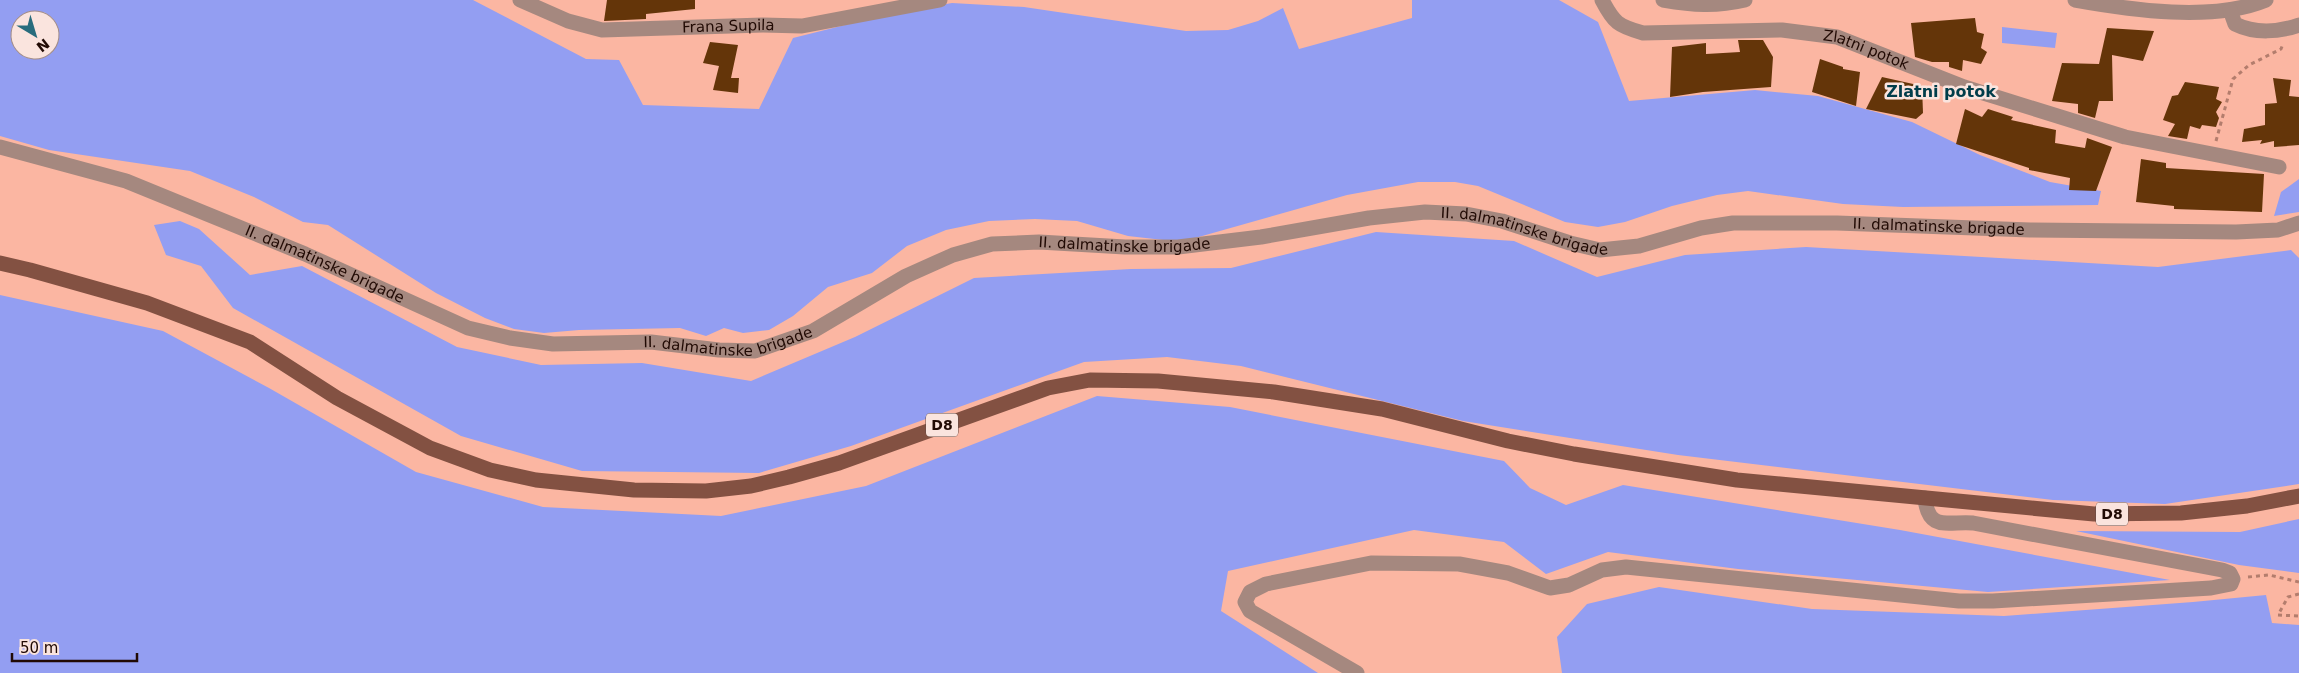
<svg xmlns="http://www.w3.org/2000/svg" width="2299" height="673" viewBox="0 0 2299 673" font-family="'DejaVu Sans',sans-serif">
  <rect width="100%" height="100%" fill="#fbb6a2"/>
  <g fill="#939ef2" fill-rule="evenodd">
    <path d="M0,0H473L586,59L619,60L643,105L759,109L793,38L885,15L952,3L1024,7L1186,31L1228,30L1258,21L1283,8L1299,49L1412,18V0H1559L1598,22L1629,101L1755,90L1818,96L1912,122L1980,155L2050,182L2101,191L2098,205L1903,207L1843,204L1748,191L1717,195L1672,206L1625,222L1598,227L1565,222L1478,186L1455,182H1418L1347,195L1181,242L1128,236L1077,221L1035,219L989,221L946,230L907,246L872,273L828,287L793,316L769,330L743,333L724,328L706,336L680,328L579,330L544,333L514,329L485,318L436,293L328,225L303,222L254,197L190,171L49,150L0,136ZM20,20H50V50H20Z"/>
    <polygon points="2002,27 2057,33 2055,48 2002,43"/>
    <polygon points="2299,179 2299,212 2274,216 2281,192"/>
    <polygon points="180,221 199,229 250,275 302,266 457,347 541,365 642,363 751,381 855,337 974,278 1131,269 1231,268 1376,232 1514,241 1597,277 1685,255 1806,247 2158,267 2291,250 2299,258 2299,484 2165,504 2053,500 1678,455 1463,421 1241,366 1167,357 1084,362 851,446 759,473 582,471 461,436 233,308 201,266 166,255 154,225"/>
    <polygon points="0,295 163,331 269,388 416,472 543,507 721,516 866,486 1097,396 1230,407 1504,461 1530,488 1566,505 1623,485 1900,530 2170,580 1988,592 1738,569 1608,552 1546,574 1504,542 1414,530 1228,571 1221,611 1318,673 0,673"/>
    <polygon points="2299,519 2299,573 2239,565 2076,531 2240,532"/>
    <polygon points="1659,587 1812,609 2004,616 2193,602 2266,595 2272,623 2299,625 2299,673 1562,673 1557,637 1587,604"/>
  </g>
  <g fill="#643509">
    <polygon points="607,0 695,0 695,9 646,14 646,19 604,21"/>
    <polygon points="1975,18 1977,32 1984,34 1981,48 1987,52 1981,64 1963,60 1962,71 1949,67 1949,62 1932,62 1915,57 1911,23"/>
    <polygon points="2107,28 2154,31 2143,61 2112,55 2113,101 2099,101 2095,118 2078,113 2078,104 2052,101 2062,63 2099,64"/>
    <polygon points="1738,40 1763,40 1773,57 1771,87 1703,92 1670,97 1672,47 1706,43 1706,54 1740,52"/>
    <polygon points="710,42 738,45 731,78 739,78 738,93 713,90 719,66 703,63"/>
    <polygon points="1820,59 1843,67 1843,69 1860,72 1856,106 1812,92"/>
    <polygon points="1882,77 1922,86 1923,113 1916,119 1866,109"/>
    <polygon points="2273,78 2291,80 2289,96 2299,97 2299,145 2274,147 2274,141 2260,144 2262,140 2242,142 2244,129 2265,125 2265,104 2277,103"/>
    <polygon points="2185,82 2219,87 2216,99 2222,102 2216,112 2219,118 2216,127 2202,125 2200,129 2190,126 2187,139 2168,136 2175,124 2163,120 2172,96 2178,95"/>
    <polygon points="1965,109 1982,117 1988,109 2013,117 2011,120 2056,130 2055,143 2085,148 2087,138 2112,147 2096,191 2069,190 2070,178 2029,170 2029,168 1956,144"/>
    <polygon points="2141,159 2166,163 2166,168 2264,174 2262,212 2174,209 2174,206 2136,202"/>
  </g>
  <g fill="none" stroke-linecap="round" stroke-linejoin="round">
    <g stroke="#b37d6d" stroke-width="3" stroke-dasharray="4 4" stroke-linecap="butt">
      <polyline points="2216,141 2233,79 2249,65 2281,49 2283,44"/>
      <polyline points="2248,577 2269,575 2299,582"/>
      <polyline points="2299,594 2288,597 2278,615 2299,616"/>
    </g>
    <g stroke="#a5887f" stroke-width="15">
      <path id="s1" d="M520,0L568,21L602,30L763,25L802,26L940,0"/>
      <path id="s2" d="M1602,0C1614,23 1618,26 1643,33L1782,30L1837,37L1964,87L2125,137L2279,167"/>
      <path d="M1663,0C1693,5 1715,7 1745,0"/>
      <path d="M2075,0C2131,10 2213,22 2266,0"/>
      <path d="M2230,10L2235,24C2255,34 2279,32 2299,25"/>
      <path id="s3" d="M0,147L126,181L305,254L468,328L510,338L553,344L651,342L719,350L755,351L813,331L906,276L953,255L992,244L1039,242L1125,247H1178L1261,237L1369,218L1425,212L1466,214L1502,221L1570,243L1600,250L1639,246L1701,228L1733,223H1837L2030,230L2236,232L2278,230L2299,223"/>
      <path d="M1357,673L1250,611L1245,602L1250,592L1266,584L1371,563L1459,564L1508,573L1550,588L1569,585L1602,570L1626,567L1959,601H1993L2211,588L2231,584L2233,579L2230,573L2222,570L1973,523C1948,521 1928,532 1925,498"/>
    </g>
    <polyline stroke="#835142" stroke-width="15" points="0,263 30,270 147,303 250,342 337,398 430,448 490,470 536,480 634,490 706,491 751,486 789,477 839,463 1048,388 1090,380 1158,381 1274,392 1382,409 1508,441 1574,454 1737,480 2094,514 2181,513 2247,506 2299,496"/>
  </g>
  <g text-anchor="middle" stroke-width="5" stroke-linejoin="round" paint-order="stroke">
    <g fill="#fae4de" stroke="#624b45" stroke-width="1">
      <rect x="926" y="413.5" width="32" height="23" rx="4"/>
      <rect x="2096" y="502.5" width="32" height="23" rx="4"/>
    </g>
    <g font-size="14" font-weight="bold" fill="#210a04">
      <text x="942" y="430">D8</text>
      <text x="2112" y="519">D8</text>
    </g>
    <g font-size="15" fill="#210a04" stroke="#fae4de">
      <text dy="5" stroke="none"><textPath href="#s1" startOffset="214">Frana Supila</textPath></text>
      <text dy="5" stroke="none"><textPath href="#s2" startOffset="281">Zlatni potok</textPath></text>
      <text dy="5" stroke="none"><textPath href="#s3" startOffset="2011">II. dalmatinske brigade</textPath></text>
      <text dy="5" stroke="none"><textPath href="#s3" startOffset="1591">II. dalmatinske brigade</textPath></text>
      <text dy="5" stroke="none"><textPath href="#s3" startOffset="1186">II. dalmatinske brigade</textPath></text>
      <text dy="5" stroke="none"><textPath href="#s3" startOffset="346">II. dalmatinske brigade</textPath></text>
      <text dy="5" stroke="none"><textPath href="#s3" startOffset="766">II. dalmatinske brigade</textPath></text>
    </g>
    <g font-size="16" font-weight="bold" fill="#003d4a" stroke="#fae4de">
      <text x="1941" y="97">Zlatni potok</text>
    </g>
  </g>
  <g transform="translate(35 35) rotate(142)"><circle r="24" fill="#fae4de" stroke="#a38d87"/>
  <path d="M0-4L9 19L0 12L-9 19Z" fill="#286c7d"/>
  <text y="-8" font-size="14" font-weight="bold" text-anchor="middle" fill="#210a04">N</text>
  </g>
  <path d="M12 653v8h125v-8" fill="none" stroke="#210a04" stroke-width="2.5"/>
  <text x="20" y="653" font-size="15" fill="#210a04" stroke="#fae4de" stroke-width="4" paint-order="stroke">50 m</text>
</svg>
